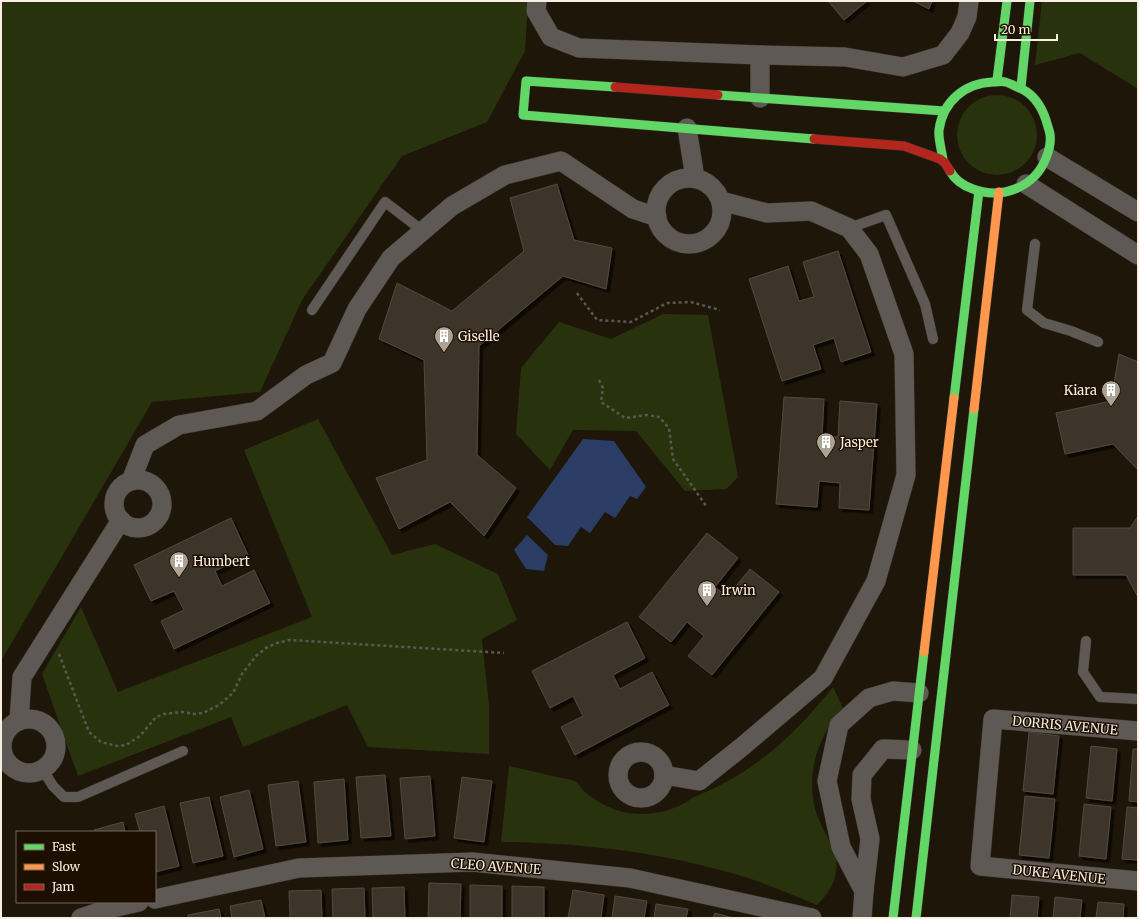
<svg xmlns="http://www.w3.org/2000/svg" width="1139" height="919" viewBox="0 0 1139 919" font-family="Merriweather,serif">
  <defs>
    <filter id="shadow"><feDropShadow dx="3.5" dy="3.5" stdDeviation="0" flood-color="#0009"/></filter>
  </defs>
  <rect width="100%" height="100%" fill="#1e1609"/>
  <g fill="#28330e">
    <polygon points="1,1 528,1 525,51 487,122 402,156 302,300 260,392 152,402 1,661"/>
    <polygon points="1042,1 1138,1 1138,89 1080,53 1035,65"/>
    <circle cx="997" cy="135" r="40"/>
    <polygon points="663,314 708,315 738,477 726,489 685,491 636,431 573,430 550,470 516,434 521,368 559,322 611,339"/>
    <polygon points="318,419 392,555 435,544 498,574 517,620 482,639 489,705 489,754 368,747 347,705 243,747 231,717 78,776 42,674 81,607 118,692 312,617 244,450"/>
    <path d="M833,687L843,708C818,736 805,774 816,812C820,824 826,834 832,845C842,868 835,888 817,905C791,894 765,883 738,875C660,852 583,843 501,842L509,766C525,770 541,773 557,777C562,778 570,779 575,781C579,783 581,789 585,792C595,801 609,808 622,812C641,816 661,814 679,806C684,804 689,800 694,797C703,793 713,789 722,784C767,761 802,726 833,687Z"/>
  </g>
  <g fill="#2b3d64">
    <polygon points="583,439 614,441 646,487 637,499 630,496 615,518 605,512 590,533 581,527 568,546 555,545 527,517"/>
    <polygon points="527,535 548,555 544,571 526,569 514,550"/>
  </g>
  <g fill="#3e362c" stroke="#52493f" filter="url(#shadow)">
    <polygon points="828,1 867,1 844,20"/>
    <polygon points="913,1 932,1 929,9"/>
    <polygon points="557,184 574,240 612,248 606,289 563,276 479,346 477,455 516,488 484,536 450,502 399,529 376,478 427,460 424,360 379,339 397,283 452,311 524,251 510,198"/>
    <polygon points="838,251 871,352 841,362 834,338 813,345 821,369 782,381 749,279 788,266 799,301 814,297 803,262"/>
    <polygon points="1119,354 1138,362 1138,470 1113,444 1065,454 1056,413 1111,401"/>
    <polygon points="784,397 824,399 822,436 838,437 840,401 877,404 869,510 839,508 840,483 819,481 817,507 776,504"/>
    <polygon points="1138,516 1138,597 1126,575 1073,575 1073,528 1130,528"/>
    <polygon points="231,518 248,555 215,571 222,586 254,570 270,603 174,649 161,621 184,610 174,591 151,601 134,565"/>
    <polygon points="707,533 738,558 715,587 727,597 750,569 779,592 712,675 688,656 704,636 687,622 671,642 639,617"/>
    <polygon points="627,622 645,658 613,675 620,689 652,672 669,705 575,755 561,727 583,716 573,696 550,708 532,671"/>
    <polygon points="1029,732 1059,736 1053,794 1023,791"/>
    <polygon points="1091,746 1117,749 1112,801 1086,798"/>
    <polygon points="1133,749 1138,749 1138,802 1129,801"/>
    <polygon points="385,775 391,836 361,838 356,777"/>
    <polygon points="430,776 435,836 405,839 400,778"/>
    <polygon points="462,777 492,781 484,842 454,838"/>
    <polygon points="344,779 348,840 318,843 314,782"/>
    <polygon points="298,781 306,842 276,846 268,785"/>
    <polygon points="249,790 263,849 234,857 220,797"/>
    <polygon points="1025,796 1055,799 1049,858 1019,855"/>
    <polygon points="209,797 223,856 193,863 180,803"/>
    <polygon points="1084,804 1111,807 1106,859 1079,856"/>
    <polygon points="164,806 179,866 155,872 155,832 140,832 135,814"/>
    <polygon points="1127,807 1138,808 1138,860 1122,859"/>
    <polygon points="123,822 125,832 94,832 94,830"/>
    <polygon points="429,883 461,884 460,918 428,918"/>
    <polygon points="470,885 502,886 502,918 470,918"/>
    <polygon points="512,886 544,887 544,918 512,918"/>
    <polygon points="404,887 405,918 373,918 372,888"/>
    <polygon points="364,888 365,918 333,918 332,889"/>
    <polygon points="321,890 322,918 290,918 289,891"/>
    <polygon points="573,890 604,895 601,918 568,918"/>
    <polygon points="1012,895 1039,897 1037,918 1010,918"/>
    <polygon points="615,896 647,901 644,918 612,918"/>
    <polygon points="1055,897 1082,900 1080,918 1053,918"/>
    <polygon points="261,900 265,918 232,918 230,906"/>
    <polygon points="1098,902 1124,904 1123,918 1096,918"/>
    <polygon points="656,904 688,909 686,918 654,918"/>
    <polygon points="219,909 221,918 188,918 188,915"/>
    <polygon points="715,913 733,918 713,918"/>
  </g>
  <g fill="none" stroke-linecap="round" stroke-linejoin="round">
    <defs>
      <g id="lane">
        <polyline points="849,228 886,215 925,304 933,339"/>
        <polyline points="1035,244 1027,310 1044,323 1071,331 1098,342"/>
        <polyline points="312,310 385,202 423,231"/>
        <polyline points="1086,641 1083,672 1100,697 1138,699"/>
        <polyline points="43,770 53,786 64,797 78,797 183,751"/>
      </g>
      <g id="street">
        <polyline points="537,1 536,11 551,37 579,48 760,55 845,57 903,67 943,55 960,33 967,17 969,1"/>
        <polyline points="760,98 760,55"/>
        <polyline points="687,128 695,178"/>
        <polyline points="1047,157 1138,212"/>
        <circle cx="689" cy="211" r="33"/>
        <polyline points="1026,184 1138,255"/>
        <circle cx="138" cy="504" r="24"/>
        <polyline points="131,481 145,445 179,425 257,411 306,375 332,363 357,309 391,258 452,206 505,175 561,161 633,209 657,217"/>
        <circle cx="29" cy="746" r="27"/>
        <polyline points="19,721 22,677 121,520"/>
        <polyline points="1138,731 993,719 980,866 1138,881"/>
        <circle cx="641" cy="775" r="23"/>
        <polyline points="664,775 699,781 743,746 823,678 876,581 906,475 904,354 869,254 849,228 811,211 767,213 721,201"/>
        <polyline points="864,891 841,847 827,781 839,725 869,698 893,691 919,693"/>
        <polyline points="155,899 299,868 472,862 630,878 812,918"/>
        <polyline points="81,918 108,909 139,902"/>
        <polyline points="862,918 864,891 870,839 861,799 862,775 883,749 912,750"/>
      </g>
      <g id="fast">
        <polyline points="997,80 1007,1"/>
        <polyline points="615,87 526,81 523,115 814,139"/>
        <polyline points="1021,87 1030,1"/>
        <polyline points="718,95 944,111"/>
        <path d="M943,160C942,151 938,139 939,130C943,101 965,83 993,82C997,82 1002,81 1005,82C1009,83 1013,85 1017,87C1032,92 1041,105 1046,120C1047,124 1049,129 1050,134C1051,142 1049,151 1046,158C1035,187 1002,200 973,189C964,186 955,180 950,171"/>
        <polyline points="954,398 979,191"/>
        <polyline points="893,918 924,652"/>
        <polyline points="916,918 974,409"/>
      </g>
      <g id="slow">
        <polyline points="974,409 999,192"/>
        <polyline points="924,652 954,398"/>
      </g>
      <g id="jam">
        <polyline points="615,87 718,95"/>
        <polyline points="814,139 904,146 940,159 945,163 950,171"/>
      </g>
    </defs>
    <use href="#lane" stroke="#362f25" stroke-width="11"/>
    <use href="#street" stroke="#362f25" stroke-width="20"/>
    <use href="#fast" stroke="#362f25" stroke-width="10"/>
    <use href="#slow" stroke="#362f25" stroke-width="10"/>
    <use href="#jam" stroke="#362f25" stroke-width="10"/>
    <g stroke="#5d5751" stroke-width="2.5" stroke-dasharray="3 3" stroke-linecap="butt">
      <polyline points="577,293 597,320 631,322 667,303 691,302 720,310"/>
      <polyline points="599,380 603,388 601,402 625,418 647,415 659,417 669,428 673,459 707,507"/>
      <polyline points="59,654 89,732 101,742 117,746 126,745 140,736 156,717 164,714 182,712 194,714 203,713 219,705 233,693 242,674 256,656 266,648 277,643 290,640 504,653"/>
    </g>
    <use href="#lane" stroke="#5e5955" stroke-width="10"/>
    <use href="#street" stroke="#5e5955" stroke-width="19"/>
    <use href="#fast" stroke="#63d668" stroke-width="9"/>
    <use href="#slow" stroke="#ff974d" stroke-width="9"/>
    <use href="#jam" stroke="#b3261e" stroke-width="9"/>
  </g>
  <defs>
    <symbol id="building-pin" viewBox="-11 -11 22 30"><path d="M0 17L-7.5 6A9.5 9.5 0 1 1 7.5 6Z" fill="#aca395" stroke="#1c0f00"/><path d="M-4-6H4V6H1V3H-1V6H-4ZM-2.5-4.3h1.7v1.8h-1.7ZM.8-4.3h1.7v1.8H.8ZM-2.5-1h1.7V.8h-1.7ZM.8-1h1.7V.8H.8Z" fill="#fff"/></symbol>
  </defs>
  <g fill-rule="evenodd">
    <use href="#building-pin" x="433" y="325" width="22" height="30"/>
    <use href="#building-pin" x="1100" y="379" width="22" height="30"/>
    <use href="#building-pin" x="815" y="431" width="22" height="30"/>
    <use href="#building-pin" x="168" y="550" width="22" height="30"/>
    <use href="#building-pin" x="696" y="579" width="22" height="30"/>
  </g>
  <g text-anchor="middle" stroke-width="3" stroke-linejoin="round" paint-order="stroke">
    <g font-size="13" fill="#f8efe0" stroke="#1c0f00" text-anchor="start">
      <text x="458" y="341">Giselle</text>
      <text x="1097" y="395" text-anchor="end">Kiara</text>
      <text x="840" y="447">Jasper</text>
      <text x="193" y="566">Humbert</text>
      <text x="721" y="595">Irwin</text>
    </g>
    <g font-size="13" fill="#f8efe0" stroke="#1c0f00">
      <text transform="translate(1065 725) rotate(5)" y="5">DORRIS AVENUE</text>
      <text transform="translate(496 866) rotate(4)" y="5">CLEO AVENUE</text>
      <text transform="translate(1059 874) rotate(6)" y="5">DUKE AVENUE</text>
    </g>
  </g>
  <rect width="1139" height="919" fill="none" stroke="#f8efe0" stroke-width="4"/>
  <rect x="16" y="831" width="140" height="72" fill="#1c0f00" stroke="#74695a"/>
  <rect x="24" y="844" width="20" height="6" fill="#63d668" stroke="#74695a"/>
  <text x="52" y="851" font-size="12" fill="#f8efe0">Fast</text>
  <rect x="24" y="864" width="20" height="6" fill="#ff974d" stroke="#74695a"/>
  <text x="52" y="871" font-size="12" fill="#f8efe0">Slow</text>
  <rect x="24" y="884" width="20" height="6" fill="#b3261e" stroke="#74695a"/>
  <text x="52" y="891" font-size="12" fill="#f8efe0">Jam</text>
  <path d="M995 34v6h62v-6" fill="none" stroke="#f8efe0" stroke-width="2"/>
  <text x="1001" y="34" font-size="12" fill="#f8efe0" stroke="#1c0f00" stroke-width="3" paint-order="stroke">20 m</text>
</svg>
